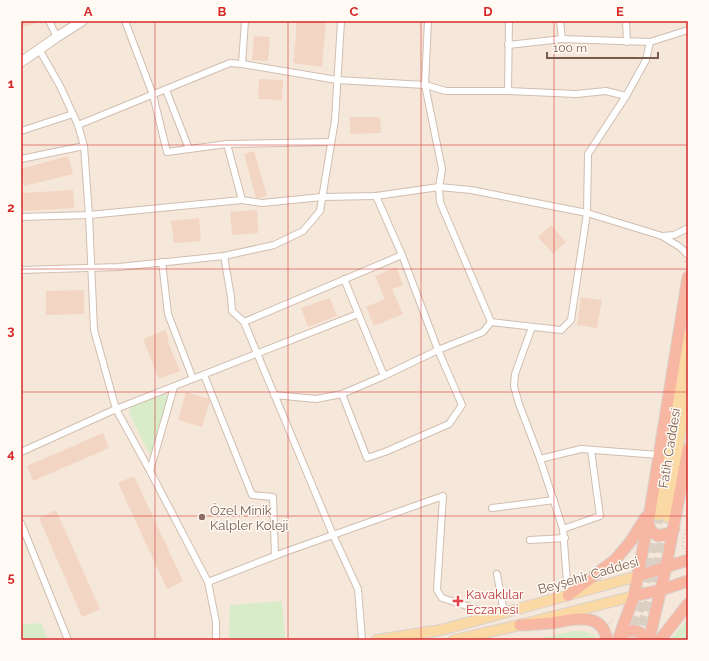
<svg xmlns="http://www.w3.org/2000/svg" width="709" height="661" viewBox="0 0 709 661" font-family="Raleway,sans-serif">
  <rect width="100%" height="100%" fill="#fdf6ec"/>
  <rect fill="#f5e8da" x="21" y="21" width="667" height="619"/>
  <g fill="#d8ecc9">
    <polygon points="165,394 169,398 152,454 148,452 129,413 131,406"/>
    <polygon points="282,601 285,640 229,640 230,605"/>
    <polygon points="688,619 688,640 670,640"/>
    <polygon points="41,623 48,640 21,640 21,625"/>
    <path d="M574,631C582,631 588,631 595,636V640H532Z"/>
  </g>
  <g fill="#f3d5c3">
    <polygon points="21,21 38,21 38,22 21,28"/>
    <polygon points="296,21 326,21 322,67 293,63 296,37"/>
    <polygon points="254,36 270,37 268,61 252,60"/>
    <polygon points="259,79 283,80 282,100 258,99"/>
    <polygon points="350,117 380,117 381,133 350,134"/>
    <polygon points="254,151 267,196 260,198 256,198 244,154"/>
    <polygon points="68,156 73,174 24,186 21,169"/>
    <polygon points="73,190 74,208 23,211 22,193"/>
    <polygon points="257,210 258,233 232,235 230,212"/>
    <polygon points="199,218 201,241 174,243 171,221"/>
    <polygon points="551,225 566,242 553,254 538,237"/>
    <polygon points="396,267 403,285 392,289 403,314 374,326 366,307 385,299 375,276"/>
    <polygon points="84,290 84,314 46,315 46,291"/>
    <polygon points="581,297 602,300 597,328 577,325"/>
    <polygon points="330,298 337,316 308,327 301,308"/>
    <polygon points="165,330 169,339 167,340 180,371 159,379 143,339"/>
    <polygon points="186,392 209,399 210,401 202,427 178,420"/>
    <polygon points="103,433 109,448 33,481 27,466"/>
    <polygon points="134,476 183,581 167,589 118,483"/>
    <polygon points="56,510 100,609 82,617 39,518"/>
  </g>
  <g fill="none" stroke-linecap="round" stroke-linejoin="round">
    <g stroke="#dcd0c4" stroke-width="10" stroke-dasharray="10 5" stroke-linecap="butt">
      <path d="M629,640C645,600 650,557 658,515"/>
      <polyline points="638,640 654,586 667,517"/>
    </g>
    <defs>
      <g id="street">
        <polyline points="49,21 57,37"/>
        <polyline points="125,21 153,95 167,152 227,144 331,142"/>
        <polyline points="428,21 425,85 442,169 439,187 440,202 491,322 561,330 571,320 587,213 588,154 626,96 646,60 650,42 688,30"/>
        <polyline points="560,21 562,39"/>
        <polyline points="626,21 627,42"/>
        <polyline points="508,45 562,39 650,42"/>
        <polyline points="39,49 60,86 78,125 84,146 89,215 94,330 116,409 150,471"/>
        <polyline points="242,64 245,21"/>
        <polyline points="166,90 189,149"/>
        <polyline points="508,91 509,21"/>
        <polyline points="78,125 230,63 242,64 337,80 425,85 446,91 508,91 576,94 606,91 626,96"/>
        <polyline points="21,131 73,114"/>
        <polyline points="227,144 242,200 262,203 322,197 376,196 439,187 471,190 587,213 662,236 680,247 688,255"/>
        <polyline points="21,159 84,146"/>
        <polyline points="21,217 89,215 242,200"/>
        <polyline points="662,236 674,235 688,228"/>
        <polyline points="224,256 231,297 232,311 244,322 333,535 358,589 362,640"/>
        <polyline points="162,262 168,314 193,379"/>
        <polyline points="21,270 119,267 224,256 274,245 303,231 320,211 335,120 341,21"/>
        <polyline points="344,279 384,376"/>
        <polyline points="244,322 402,255"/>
        <polyline points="532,327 515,374 514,386 519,404 540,459 563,529 568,595"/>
        <polyline points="204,375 252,495 273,497 275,556"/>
        <polyline points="174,387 150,471 208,582 216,622 216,640"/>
        <polyline points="342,394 367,458 385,452 449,424 462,405 438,350 402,255 376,196"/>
        <polyline points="274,395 316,399 342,394 384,376 438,350 483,332 491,322"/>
        <polyline points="21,452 116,409 358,314"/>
        <polyline points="540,459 581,449 659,455"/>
        <polyline points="492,508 554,500"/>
        <polyline points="21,523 68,640"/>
        <polyline points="563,529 600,516 591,450"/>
        <polyline points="530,540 565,538"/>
        <polyline points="497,574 504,613"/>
        <polyline points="208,582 285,552 443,496 437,590 442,598 495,615"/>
      </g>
      <polyline id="secondary" points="21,62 57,37 82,21"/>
      <g id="primary">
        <polyline points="658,515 688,335"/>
        <polyline points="667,517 688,384"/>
        <polyline points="377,640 441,630 638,576"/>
        <polyline points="454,640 520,625 634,596"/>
      </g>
      <g id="highway">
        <polyline points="648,523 651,531 658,536 668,534 674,529"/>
        <polyline points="638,576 688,560"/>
        <polyline points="568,595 615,560 631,541 646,517"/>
        <polyline points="634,596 661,590 688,581"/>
        <path d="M520,625C530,625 540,624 551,623C572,620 602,610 607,640"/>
        <path d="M619,638C627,628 640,628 646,640"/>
        <polyline points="618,640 634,596 650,511 688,277"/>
        <polyline points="649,640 666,567 688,449"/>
        <polyline points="660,640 688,604"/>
      </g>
    </defs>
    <use href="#street" stroke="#d1beb0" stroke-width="8"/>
    <use href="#secondary" stroke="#d6c0b0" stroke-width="11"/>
    <use href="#primary" stroke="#dad1cd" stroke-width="12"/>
    <use href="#highway" stroke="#dad1cd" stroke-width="13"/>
    <g stroke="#d9b8a5" stroke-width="1.5" stroke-dasharray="1 3" stroke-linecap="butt">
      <polyline points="685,261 688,266"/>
      <polyline points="686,552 686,549 682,547 688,519"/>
      <polyline points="636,619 644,621"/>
      <polyline points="609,623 615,618"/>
    </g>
    <use href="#street" stroke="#fff" stroke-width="6"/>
    <use href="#secondary" stroke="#fff" stroke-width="9"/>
    <use href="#primary" stroke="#fbd9a5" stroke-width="10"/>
    <use href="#highway" stroke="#f7b7a3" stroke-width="11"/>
  </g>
  <path fill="none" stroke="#d62828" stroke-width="1" stroke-opacity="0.55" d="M155,21V640M288,21V640M421,21V640M554,21V640M21,145H688M21,269H688M21,392H688M21,516H688"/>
  <circle fill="#8d6e63" stroke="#fffaf3" stroke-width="1.5" cx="202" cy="517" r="4"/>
  <path fill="#e0444e" stroke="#fffaf3" stroke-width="1.5" d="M456 595h4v4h4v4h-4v4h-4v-4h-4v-4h4z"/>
  <g text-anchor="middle" stroke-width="3" stroke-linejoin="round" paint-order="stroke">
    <g font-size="13" fill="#7a5c4d" stroke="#fffaf3">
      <text transform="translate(669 448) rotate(-81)" y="5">Fatih Caddesi</text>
      <text transform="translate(588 575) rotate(-16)" y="5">Beyşehir Caddesi</text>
    </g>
    <g font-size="13" fill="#785e54" stroke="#fffaf3" text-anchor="start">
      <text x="210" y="515">Özel Minik<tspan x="210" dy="15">Kalpler Koleji</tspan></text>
    </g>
    <g font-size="13" fill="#be3a42" stroke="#fffaf3" text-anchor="start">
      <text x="466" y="599">Kavaklılar<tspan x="466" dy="15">Eczanesi</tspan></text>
    </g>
  </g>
  <rect width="709" height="661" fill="none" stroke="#fffaf3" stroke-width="44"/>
  <path d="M547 52v6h111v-6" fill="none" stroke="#7a5c4d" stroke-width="2"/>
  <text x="553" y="52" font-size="12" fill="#7a5c4d" stroke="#fffaf3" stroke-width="3" paint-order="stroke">100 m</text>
  <rect x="22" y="22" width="665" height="617" fill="none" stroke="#d62828" stroke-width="1.5"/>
  <g font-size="13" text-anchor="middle" font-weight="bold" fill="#d62828">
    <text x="88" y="16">A</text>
    <text x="222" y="16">B</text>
    <text x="354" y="16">C</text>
    <text x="488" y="16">D</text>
    <text x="620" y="16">E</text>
    <text x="11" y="88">1</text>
    <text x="11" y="212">2</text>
    <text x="11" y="335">3</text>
    <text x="11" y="458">4</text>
    <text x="11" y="582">5</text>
  </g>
</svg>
